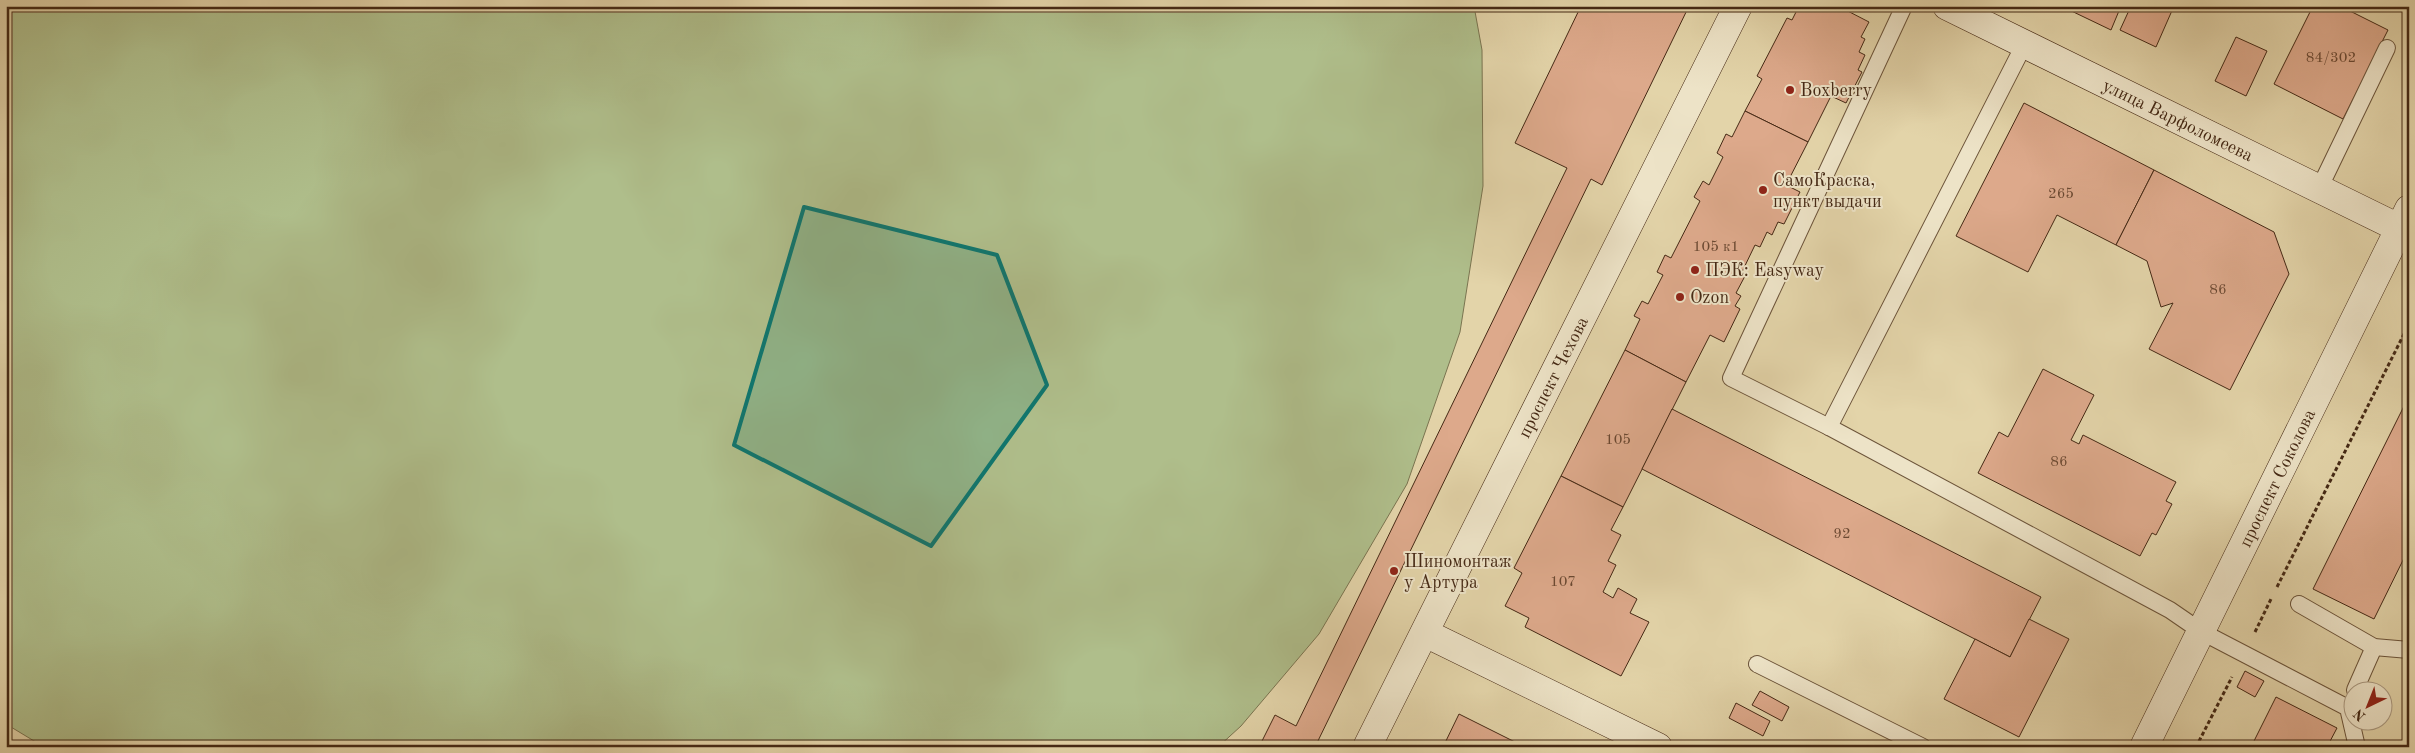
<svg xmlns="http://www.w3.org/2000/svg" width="2415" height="753" viewBox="0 0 2415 753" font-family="'Old Standard TT',serif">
  <rect width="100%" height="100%" fill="#e3d4a9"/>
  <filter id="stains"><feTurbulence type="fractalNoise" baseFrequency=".004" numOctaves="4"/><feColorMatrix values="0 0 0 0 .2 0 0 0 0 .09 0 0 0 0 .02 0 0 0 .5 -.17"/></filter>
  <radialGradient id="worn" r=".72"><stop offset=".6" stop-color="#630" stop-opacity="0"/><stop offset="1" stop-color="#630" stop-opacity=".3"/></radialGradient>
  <polygon fill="#afbe8b" stroke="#7a7450" points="6,6 1474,6 1482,50 1483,186 1460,332 1407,484 1319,634 1241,726 1218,747 44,747 6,724"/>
  <g fill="#dda98b" stroke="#452915">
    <polygon points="1581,6 1689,6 1602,185 1591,179 1315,747 1259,747 1275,715 1296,726 1567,168 1515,143"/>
    <polygon points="1799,6 1838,6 1869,22 1861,37 1865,39 1859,52 1865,55 1858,70 1862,72 1846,103 1831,96 1808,142 1745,111 1762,79 1757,76 1787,18 1792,20"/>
    <polygon points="2061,6 2121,6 2111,30"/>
    <polygon points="2131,6 2174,6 2156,47 2120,30"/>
    <polygon points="2313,6 2340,6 2388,30 2343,119 2274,84"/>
    <polygon points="2236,37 2267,51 2246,96 2215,81"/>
    <polygon points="2024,103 2154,170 2116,245 2057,215 2028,272 1956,236"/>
    <polygon points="1745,111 1808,142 1786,185 1800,192 1784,224 1778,222 1772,235 1767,232 1760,247 1755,245 1741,274 1745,276 1736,293 1741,296 1735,306 1740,309 1724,342 1710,335 1686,382 1625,350 1640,319 1634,316 1642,301 1648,304 1663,275 1657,272 1665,255 1671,258 1700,201 1694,197 1703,181 1709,185 1723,157 1717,153 1726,134 1732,137"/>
    <polygon points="2154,170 2274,232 2289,274 2230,390 2149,349 2173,303 2161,307 2147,261 2116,245"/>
    <polygon points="1625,350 1686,382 1623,507 1561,476"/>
    <polygon points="2043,369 2094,395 2071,440 2079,444 2083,435 2176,482 2166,501 2172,504 2156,535 2152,533 2140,556 1978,473 1999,432 2008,437"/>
    <polygon points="2409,396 2409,548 2374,619 2313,589"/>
    <polygon points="1672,409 2041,597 2010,657 1642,469"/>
    <polygon points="1561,476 1623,507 1611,530 1621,535 1608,561 1616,565 1603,592 1613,598 1618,588 1637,599 1630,613 1649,622 1621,676 1525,627 1529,618 1505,606 1522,573 1514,568"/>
    <polygon points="2029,619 2069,639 2019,737 1944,699 1975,639 2010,657"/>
    <polygon points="2245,671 2264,681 2255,697 2237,687"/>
    <polygon points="1760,691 1789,707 1782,721 1752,705"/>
    <polygon points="2276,697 2337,728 2327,747 2251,747"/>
    <polygon points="1736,703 1770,721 1763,736 1729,718"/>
    <polygon points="1459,714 1525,747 1443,747"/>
  </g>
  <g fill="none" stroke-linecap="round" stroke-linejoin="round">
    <defs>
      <g id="lane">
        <polyline points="1904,6 1731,378 1829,427 2170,610 2202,632 2348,708 2357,747"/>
        <polyline points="2319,189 2387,48"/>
        <polyline points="1829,427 2024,45"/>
        <polyline points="2299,604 2374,647 2409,650"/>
        <polyline points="1757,664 1923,747"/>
        <polyline points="2355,690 2374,647"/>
      </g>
      <g id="secondary">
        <polyline points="1947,6 2409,233"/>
        <polyline points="1425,633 1658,747"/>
        <polyline points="1367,747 1738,6"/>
        <polyline points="2144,747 2409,209"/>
      </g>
    </defs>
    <use href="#lane" stroke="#6c543a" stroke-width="18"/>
    <use href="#secondary" stroke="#452915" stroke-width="29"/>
    <g stroke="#452915" stroke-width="3" stroke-dasharray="4 2.5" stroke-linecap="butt">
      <polyline points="2277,587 2409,324"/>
      <polyline points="2255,632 2272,597"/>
      <polyline points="2196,747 2232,677"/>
    </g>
    <use href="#lane" stroke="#ede3c7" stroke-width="16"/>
    <use href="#secondary" stroke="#ede3c7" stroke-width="28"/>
  </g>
  <path fill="#0f766e" fill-opacity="0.2" stroke="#0f766e" stroke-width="4" stroke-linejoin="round" d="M804,207L997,255L1047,385L931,546L734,445Z"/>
  <g fill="#8f2418" stroke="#ede3c7" stroke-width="2">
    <circle cx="1790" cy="90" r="5"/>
    <circle cx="1763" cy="190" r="5"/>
    <circle cx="1695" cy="270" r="5"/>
    <circle cx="1680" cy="297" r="5"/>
    <circle cx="1394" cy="571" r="5"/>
  </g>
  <g text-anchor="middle" stroke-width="4" stroke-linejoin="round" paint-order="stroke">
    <g font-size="15" fill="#6b4932">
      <text x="2331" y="62">84/302</text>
      <text x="2061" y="198">265</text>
      <text x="1716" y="251">105 к1</text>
      <text x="2218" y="294">86</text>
      <text x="1618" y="444">105</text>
      <text x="2059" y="466">86</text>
      <text x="1842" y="538">92</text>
      <text x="1563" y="586">107</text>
    </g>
    <g font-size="18" fill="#452915" stroke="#ede3c7" text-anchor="start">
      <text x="1800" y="96">Boxberry</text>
      <text x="1773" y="186">СамоКраска,<tspan x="1773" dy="21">пункт выдачи</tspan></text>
      <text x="1705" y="276">ПЭК: Easyway</text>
      <text x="1690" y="303">Ozon</text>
      <text x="1404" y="567">Шиномонтаж<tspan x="1404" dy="21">у Артура</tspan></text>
    </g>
    <g font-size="18" fill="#452915" stroke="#ede3c7">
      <text transform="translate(2178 120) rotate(26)" y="6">улица Варфоломеева</text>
      <text transform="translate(1553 377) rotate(-63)" y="6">проспект Чехова</text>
      <text transform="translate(2277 478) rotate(-64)" y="6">проспект Соколова</text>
    </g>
  </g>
  <rect width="2415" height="753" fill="none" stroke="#e3d4a9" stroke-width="25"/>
  <rect x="8" y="8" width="2400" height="738" fill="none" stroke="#452915" stroke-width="2.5"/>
  <rect x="12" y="12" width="2390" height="728" fill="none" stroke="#452915"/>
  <g transform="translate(2368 706) rotate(223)"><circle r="24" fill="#ede3c7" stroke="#aa9980"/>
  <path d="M0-4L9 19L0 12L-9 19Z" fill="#8f2418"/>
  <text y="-8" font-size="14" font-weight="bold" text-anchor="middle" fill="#452915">N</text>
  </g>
  <rect width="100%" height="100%" filter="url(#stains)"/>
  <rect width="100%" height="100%" fill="url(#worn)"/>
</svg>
